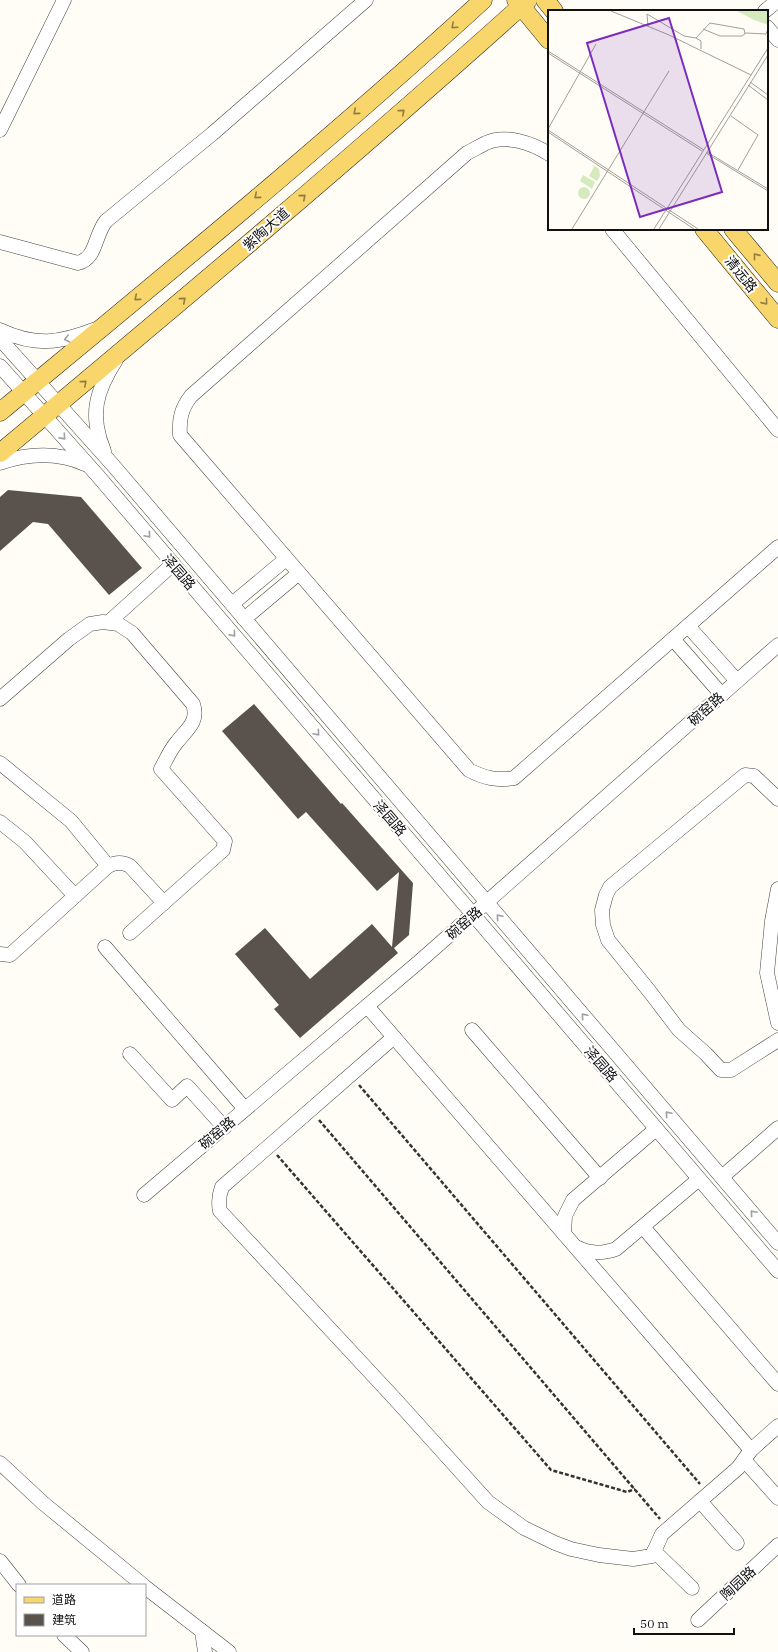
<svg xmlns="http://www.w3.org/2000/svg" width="778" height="1652" viewBox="0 0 778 1652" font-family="'IBM Plex Serif','Noto Sans SC',serif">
  <rect width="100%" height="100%" fill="#fffdf5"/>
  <g fill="#5a524d">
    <polygon points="8,490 81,497 142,568 109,595 48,524 33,522 0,551 0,497"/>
    <polygon points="254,704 341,804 342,803 413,883 409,935 394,948 398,953 300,1038 274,1009 279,1005 235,954 265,928 310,979 372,924 392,947 399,872 377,891 306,812 298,819 222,731"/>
  </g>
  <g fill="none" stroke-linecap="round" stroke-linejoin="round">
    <defs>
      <g id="minor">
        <polyline points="765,11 778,0"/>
        <polyline points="767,27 778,40"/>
        <polyline points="0,130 64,0"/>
        <path d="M549,154C532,143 506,134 486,143C480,146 473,150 467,153L191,396C181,409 179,419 180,435L469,770C484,778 497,781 514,778L778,547"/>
        <polyline points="612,229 778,430"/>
        <path d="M0,242L78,263C97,258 94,236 106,221L212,134L366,0"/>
        <path d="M0,330C36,347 60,343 96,329"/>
        <polyline points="0,339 112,464 778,1243"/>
        <polyline points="0,366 98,476 778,1271"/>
        <path d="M104,451C89,415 96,391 116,360"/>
        <path d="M0,463C29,453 57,452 85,464"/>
        <polyline points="232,604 286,559"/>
        <polyline points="244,619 299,573"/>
        <polyline points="109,622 173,564"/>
        <polyline points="688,626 737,681"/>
        <polyline points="673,639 722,695"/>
        <path d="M0,699L69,639L90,624L103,622L118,624L132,633L193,704C199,722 187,729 177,742C170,750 166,760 161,769L225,841L223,850L130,933"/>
        <polyline points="0,763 71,821 108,866"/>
        <polyline points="778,799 754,776 745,775 610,887 606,895 602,910 603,925 608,940 650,992 679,1030 706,1054 721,1070 731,1070 778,1040"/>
        <polyline points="0,822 25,842 75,896"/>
        <polyline points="778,889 772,921 767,973 778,1023"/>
        <polyline points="105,947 245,1109"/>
        <path d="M0,954L10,955L108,866C116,862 123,862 130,866L164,903"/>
        <polyline points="367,1006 751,1450"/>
        <polyline points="472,1030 600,1178"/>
        <path d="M394,1037L222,1187C219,1195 218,1202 220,1211L395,1399L488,1502L524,1528L555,1543L571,1549L599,1555L633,1559L652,1556L662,1534L738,1468L751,1450L778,1426"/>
        <polyline points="130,1054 172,1100 187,1086 224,1127"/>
        <polyline points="722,1177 778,1128"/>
        <polyline points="144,1195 420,961 778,645"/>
        <polyline points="643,1227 778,1384"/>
        <polyline points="564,1234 565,1216 573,1200 656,1129"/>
        <path d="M576,1247C590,1254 602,1254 616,1249L699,1179"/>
        <polyline points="744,1460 778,1498"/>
        <polyline points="0,1463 43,1503 143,1585"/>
        <polyline points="700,1501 737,1543"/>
        <polyline points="654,1551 692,1588"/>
        <polyline points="0,1561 19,1585"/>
        <polyline points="145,1587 229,1652"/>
        <polyline points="698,1620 778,1545"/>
        <polyline points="202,1631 205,1652"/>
        <polyline points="64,1635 82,1652"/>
      </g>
      <g id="major">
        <polyline points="516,0 549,40"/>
        <polyline points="545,0 554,11"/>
        <polyline points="704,229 778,319"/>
        <polyline points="733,229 778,283"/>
        <path d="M0,412C163,277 327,143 483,0"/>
        <path d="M0,453C178,304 356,155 528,0"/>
      </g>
    </defs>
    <use href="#minor" stroke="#444" stroke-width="15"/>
    <use href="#major" stroke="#222" stroke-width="19"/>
    <g stroke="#333" stroke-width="2.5" stroke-dasharray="4 2" stroke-linecap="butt">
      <polyline points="359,1085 700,1484"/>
      <polyline points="319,1120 660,1519"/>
      <polyline points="277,1155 551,1470 627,1492 635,1489"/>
    </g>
    <use href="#minor" stroke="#fff" stroke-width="14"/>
    <use href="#major" stroke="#f9d66b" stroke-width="18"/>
  </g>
  <defs><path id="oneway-chevron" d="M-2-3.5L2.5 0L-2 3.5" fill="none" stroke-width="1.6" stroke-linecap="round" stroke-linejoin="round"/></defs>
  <g stroke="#917d42">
    <use href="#oneway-chevron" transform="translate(454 26) rotate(138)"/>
    <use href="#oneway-chevron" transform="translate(356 112) rotate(140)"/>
    <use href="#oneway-chevron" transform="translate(402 112) rotate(-41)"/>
    <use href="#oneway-chevron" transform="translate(257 196) rotate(140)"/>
    <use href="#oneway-chevron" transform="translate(303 197) rotate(-41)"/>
    <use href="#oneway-chevron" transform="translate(756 256) rotate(-129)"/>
    <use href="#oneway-chevron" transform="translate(137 298) rotate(140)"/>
    <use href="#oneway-chevron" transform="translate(183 300) rotate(-40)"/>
    <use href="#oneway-chevron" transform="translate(765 302) rotate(51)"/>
    <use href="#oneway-chevron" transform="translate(84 383) rotate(-40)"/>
  </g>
  <g stroke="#a0a0a0">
    <use href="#oneway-chevron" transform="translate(67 339) rotate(166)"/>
    <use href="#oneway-chevron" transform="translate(63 437) rotate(48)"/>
    <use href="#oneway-chevron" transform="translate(148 535) rotate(49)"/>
    <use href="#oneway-chevron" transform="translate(233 634) rotate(49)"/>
    <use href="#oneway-chevron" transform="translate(317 733) rotate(49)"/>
    <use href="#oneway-chevron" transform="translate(499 917) rotate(-131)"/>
    <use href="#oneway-chevron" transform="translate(584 1016) rotate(-131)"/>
    <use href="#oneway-chevron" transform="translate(668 1114) rotate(-131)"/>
    <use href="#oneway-chevron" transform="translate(753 1213) rotate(-131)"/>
  </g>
  <g text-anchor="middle" stroke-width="4" stroke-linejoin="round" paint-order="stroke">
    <g font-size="14" fill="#111" stroke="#fff">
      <text transform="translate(266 229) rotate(-41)" y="5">紫陶大道</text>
      <text transform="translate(741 274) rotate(51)" y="5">清远路</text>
      <text transform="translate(179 572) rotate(49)" y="5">泽园路</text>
      <text transform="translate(706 709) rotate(-42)" y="5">碗窑路</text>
      <text transform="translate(390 818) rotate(49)" y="5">泽园路</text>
      <text transform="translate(464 923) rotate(-41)" y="5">碗窑路</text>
      <text transform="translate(601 1064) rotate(49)" y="5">泽园路</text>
      <text transform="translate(217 1133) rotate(-40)" y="5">碗窑路</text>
      <text transform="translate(738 1583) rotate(-43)" y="5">陶园路</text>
    </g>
  </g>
  <g transform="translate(548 10)">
    <rect width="220" height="220" fill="#fffdf5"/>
    <path d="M189,1H220V15L206,10ZM44,154L51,159L52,166L49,171L41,166L46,157ZM35,165L47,172L44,179L32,171ZM30 183a6 6 0 1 1 12 0a6 6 0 1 1-12 0Z" fill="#d5ebbd"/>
    <path fill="none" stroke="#a09f9a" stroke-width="1" d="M63,1L121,25L203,65M100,16L99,4L136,26L148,28M155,19L172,26H194L198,23L218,24L220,19M153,39V31L148,28L162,13L196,19L197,24M0,41L156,140M0,43L154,141M202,72L220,85M200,75L220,90M183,106L210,125L190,160M0,119L48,34M0,120L150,219M0,122L146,219M159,142L220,179M158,143L220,181M24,219L121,61M106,219L220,38M111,219L220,45"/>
    <path fill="#7b2cbf" fill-opacity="0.15" stroke="#7b2cbf" stroke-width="2" d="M121,8L174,182L92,207L39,33Z"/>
    <rect width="220" height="220" fill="none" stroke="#111" stroke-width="2"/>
  </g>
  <rect x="16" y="1584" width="130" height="52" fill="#ffffff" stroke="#a0a0a0"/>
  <rect x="24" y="1597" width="20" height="6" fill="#f9d66b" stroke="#a0a0a0"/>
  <text x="52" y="1604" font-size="12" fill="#111111">道路</text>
  <rect x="24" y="1614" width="20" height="12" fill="#5a524d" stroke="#a0a0a0"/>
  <text x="52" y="1624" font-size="12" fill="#111111">建筑</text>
  <path d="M634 1628v6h100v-6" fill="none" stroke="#111111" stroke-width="2"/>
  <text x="640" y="1628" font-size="12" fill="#111111" stroke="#ffffff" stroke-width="3" paint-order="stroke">50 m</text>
</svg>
